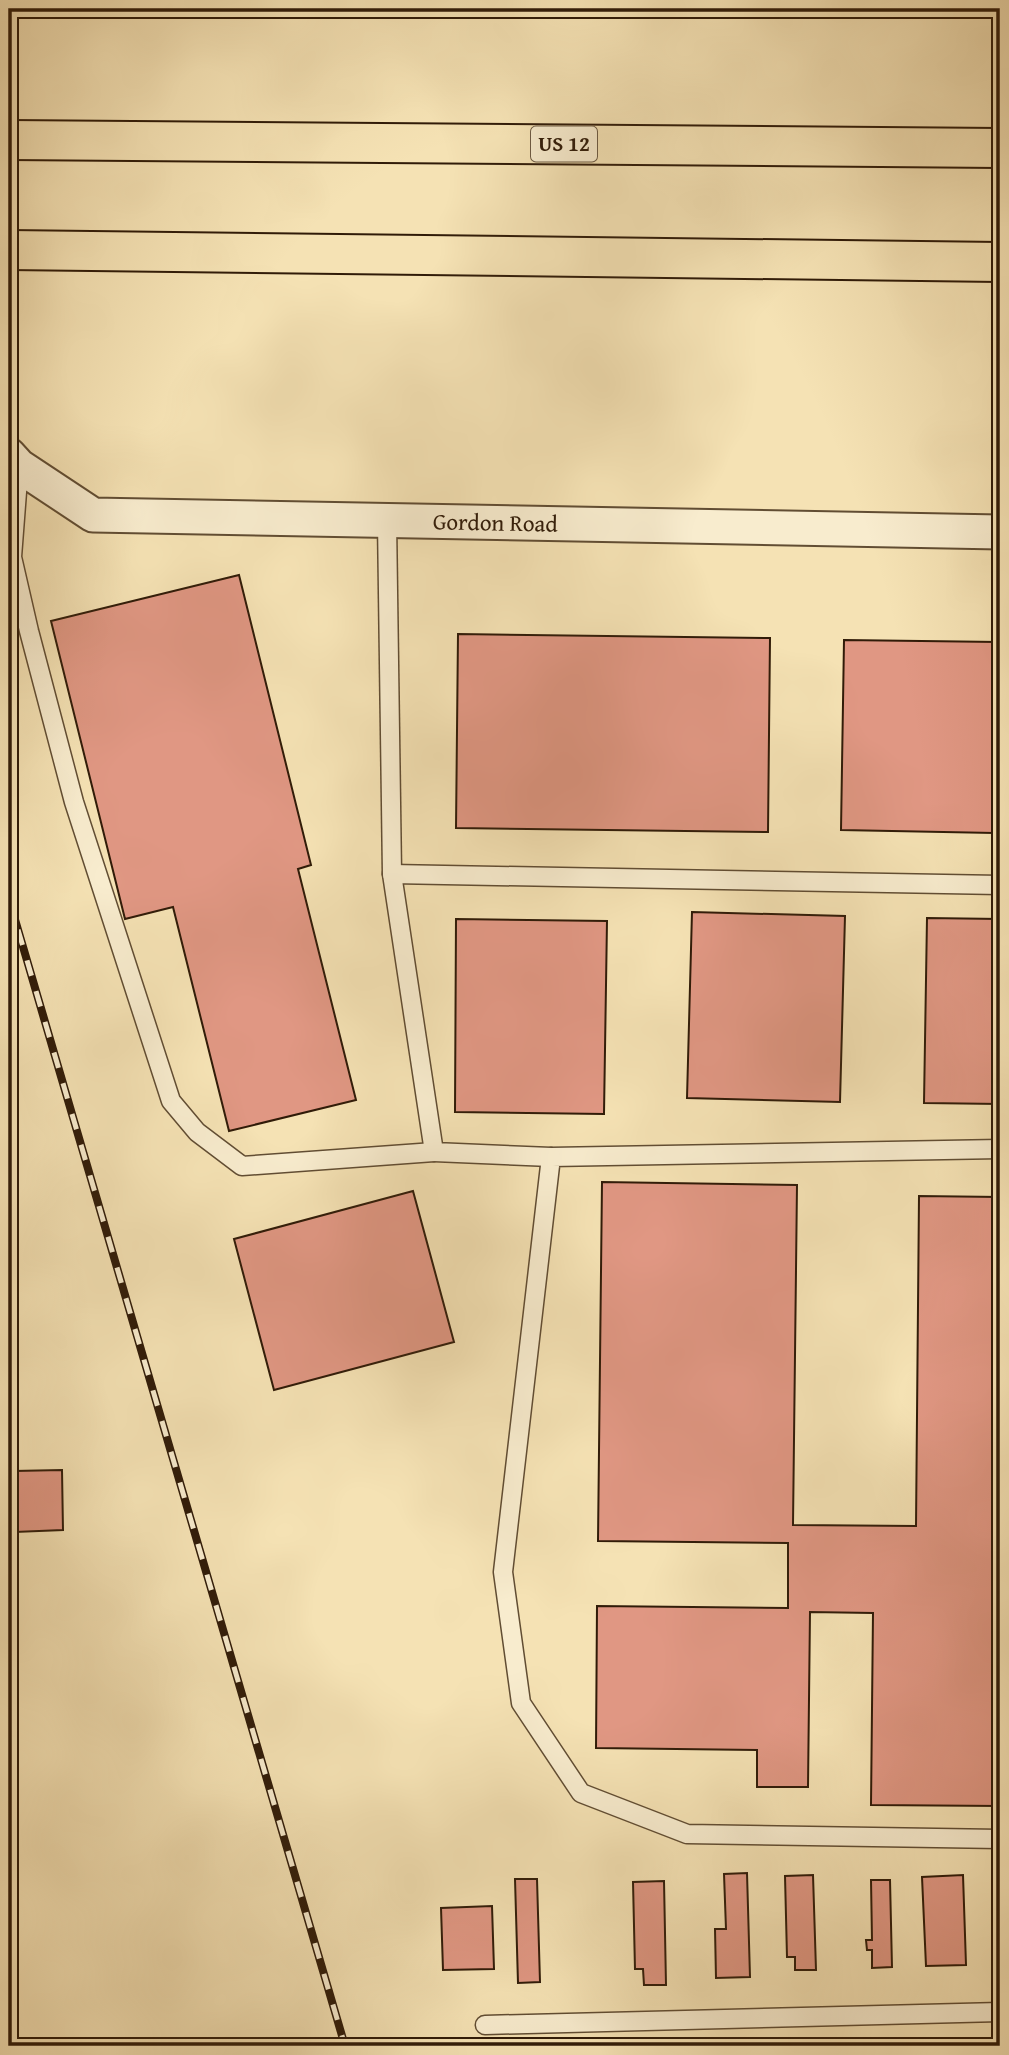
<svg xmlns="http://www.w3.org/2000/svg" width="1009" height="2055" viewBox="0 0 1009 2055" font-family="'Gentium Book Plus',serif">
  <rect width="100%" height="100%" fill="#f5e2b4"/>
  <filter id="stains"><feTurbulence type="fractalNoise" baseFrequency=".00286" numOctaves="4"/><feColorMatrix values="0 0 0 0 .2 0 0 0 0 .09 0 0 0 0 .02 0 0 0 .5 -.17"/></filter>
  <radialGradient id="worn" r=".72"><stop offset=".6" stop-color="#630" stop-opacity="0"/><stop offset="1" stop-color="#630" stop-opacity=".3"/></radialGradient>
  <g fill="#e09783" stroke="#301b08" stroke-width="2">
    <polygon points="239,575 311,865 298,869 356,1100 229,1131 173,907 125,919 51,621"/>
    <polygon points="458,634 770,638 768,832 456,828"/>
    <polygon points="844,640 998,642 994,833 841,830"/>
    <polygon points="692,912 845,916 840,1102 687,1098"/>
    <polygon points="927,918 1000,919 1000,1104 924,1103"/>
    <polygon points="456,919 607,921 604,1114 455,1112"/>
    <polygon points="602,1182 797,1185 793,1525 916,1526 919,1196 1000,1197 1000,1806 871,1805 873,1613 810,1612 808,1787 757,1787 757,1750 596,1748 597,1606 788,1608 788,1543 598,1541"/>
    <polygon points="413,1191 454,1342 274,1390 234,1239"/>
    <polygon points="62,1470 63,1530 15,1532 14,1471"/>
    <polygon points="747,1873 750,1977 716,1978 715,1929 726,1929 724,1874"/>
    <polygon points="813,1875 816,1970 795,1970 795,1957 787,1957 785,1876"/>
    <polygon points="963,1875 966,1965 926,1966 922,1877"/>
    <polygon points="515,1879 537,1879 540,1982 518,1983"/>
    <polygon points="871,1880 890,1880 892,1967 872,1968 872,1950 867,1950 866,1940 872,1940"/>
    <polygon points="664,1881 666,1985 644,1985 643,1969 635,1969 633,1882"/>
    <polygon points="492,1906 494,1969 443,1970 441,1908"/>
  </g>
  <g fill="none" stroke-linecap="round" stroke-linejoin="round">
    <defs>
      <g id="service">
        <polyline points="19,466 12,557 29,631 74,802 171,1101 197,1132 242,1166 434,1152"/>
        <polyline points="387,521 392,874"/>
        <polyline points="1000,1149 551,1157 503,1572 521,1703 581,1793 687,1834 1000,1839"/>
        <polyline points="551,1157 434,1152 392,874 1000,885"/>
        <polyline points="485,2025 1000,2012"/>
      </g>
      <g id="minor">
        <path id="s1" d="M9,455L19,466L93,515L1000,532"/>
      </g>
      <g id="motorway">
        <polyline points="9,140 1000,148"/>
        <polyline points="9,250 1000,262"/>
      </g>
    </defs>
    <use href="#service" stroke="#614d33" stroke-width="21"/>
    <use href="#minor" stroke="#614d33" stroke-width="37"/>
    <use href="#motorway" stroke="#301b08" stroke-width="42"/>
    <use href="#service" stroke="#f8ecce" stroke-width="18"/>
    <use href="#minor" stroke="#f8ecce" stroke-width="33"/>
    <use href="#motorway" stroke="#f5e2b4" stroke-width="38"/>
    <defs>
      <polyline id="rail" points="9,899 345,2046"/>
    </defs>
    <use href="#rail" stroke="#301b08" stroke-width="8"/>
    <use href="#rail" stroke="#f8ecce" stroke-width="5" stroke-dasharray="16" stroke-linecap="butt"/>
  </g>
  <g text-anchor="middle" stroke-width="6" stroke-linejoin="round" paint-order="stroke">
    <rect fill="#f8ecce" stroke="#6c5a43" stroke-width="2" x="531" y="126.5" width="66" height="35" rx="5"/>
    <g font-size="21" font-weight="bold" fill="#301b08">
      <text x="564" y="151">US 12</text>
    </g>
    <g font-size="23" fill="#301b08" stroke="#f8ecce">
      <text dy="8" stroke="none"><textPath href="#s1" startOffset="506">Gordon Road</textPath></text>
    </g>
  </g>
  <rect width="1009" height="2055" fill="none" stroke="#f5e2b4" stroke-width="35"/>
  <rect x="10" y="10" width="988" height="2034" fill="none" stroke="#301b08" stroke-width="3.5"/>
  <rect x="18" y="18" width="974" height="2020" fill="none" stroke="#301b08" stroke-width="2"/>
  <rect width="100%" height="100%" filter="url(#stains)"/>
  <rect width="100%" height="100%" fill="url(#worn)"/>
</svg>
